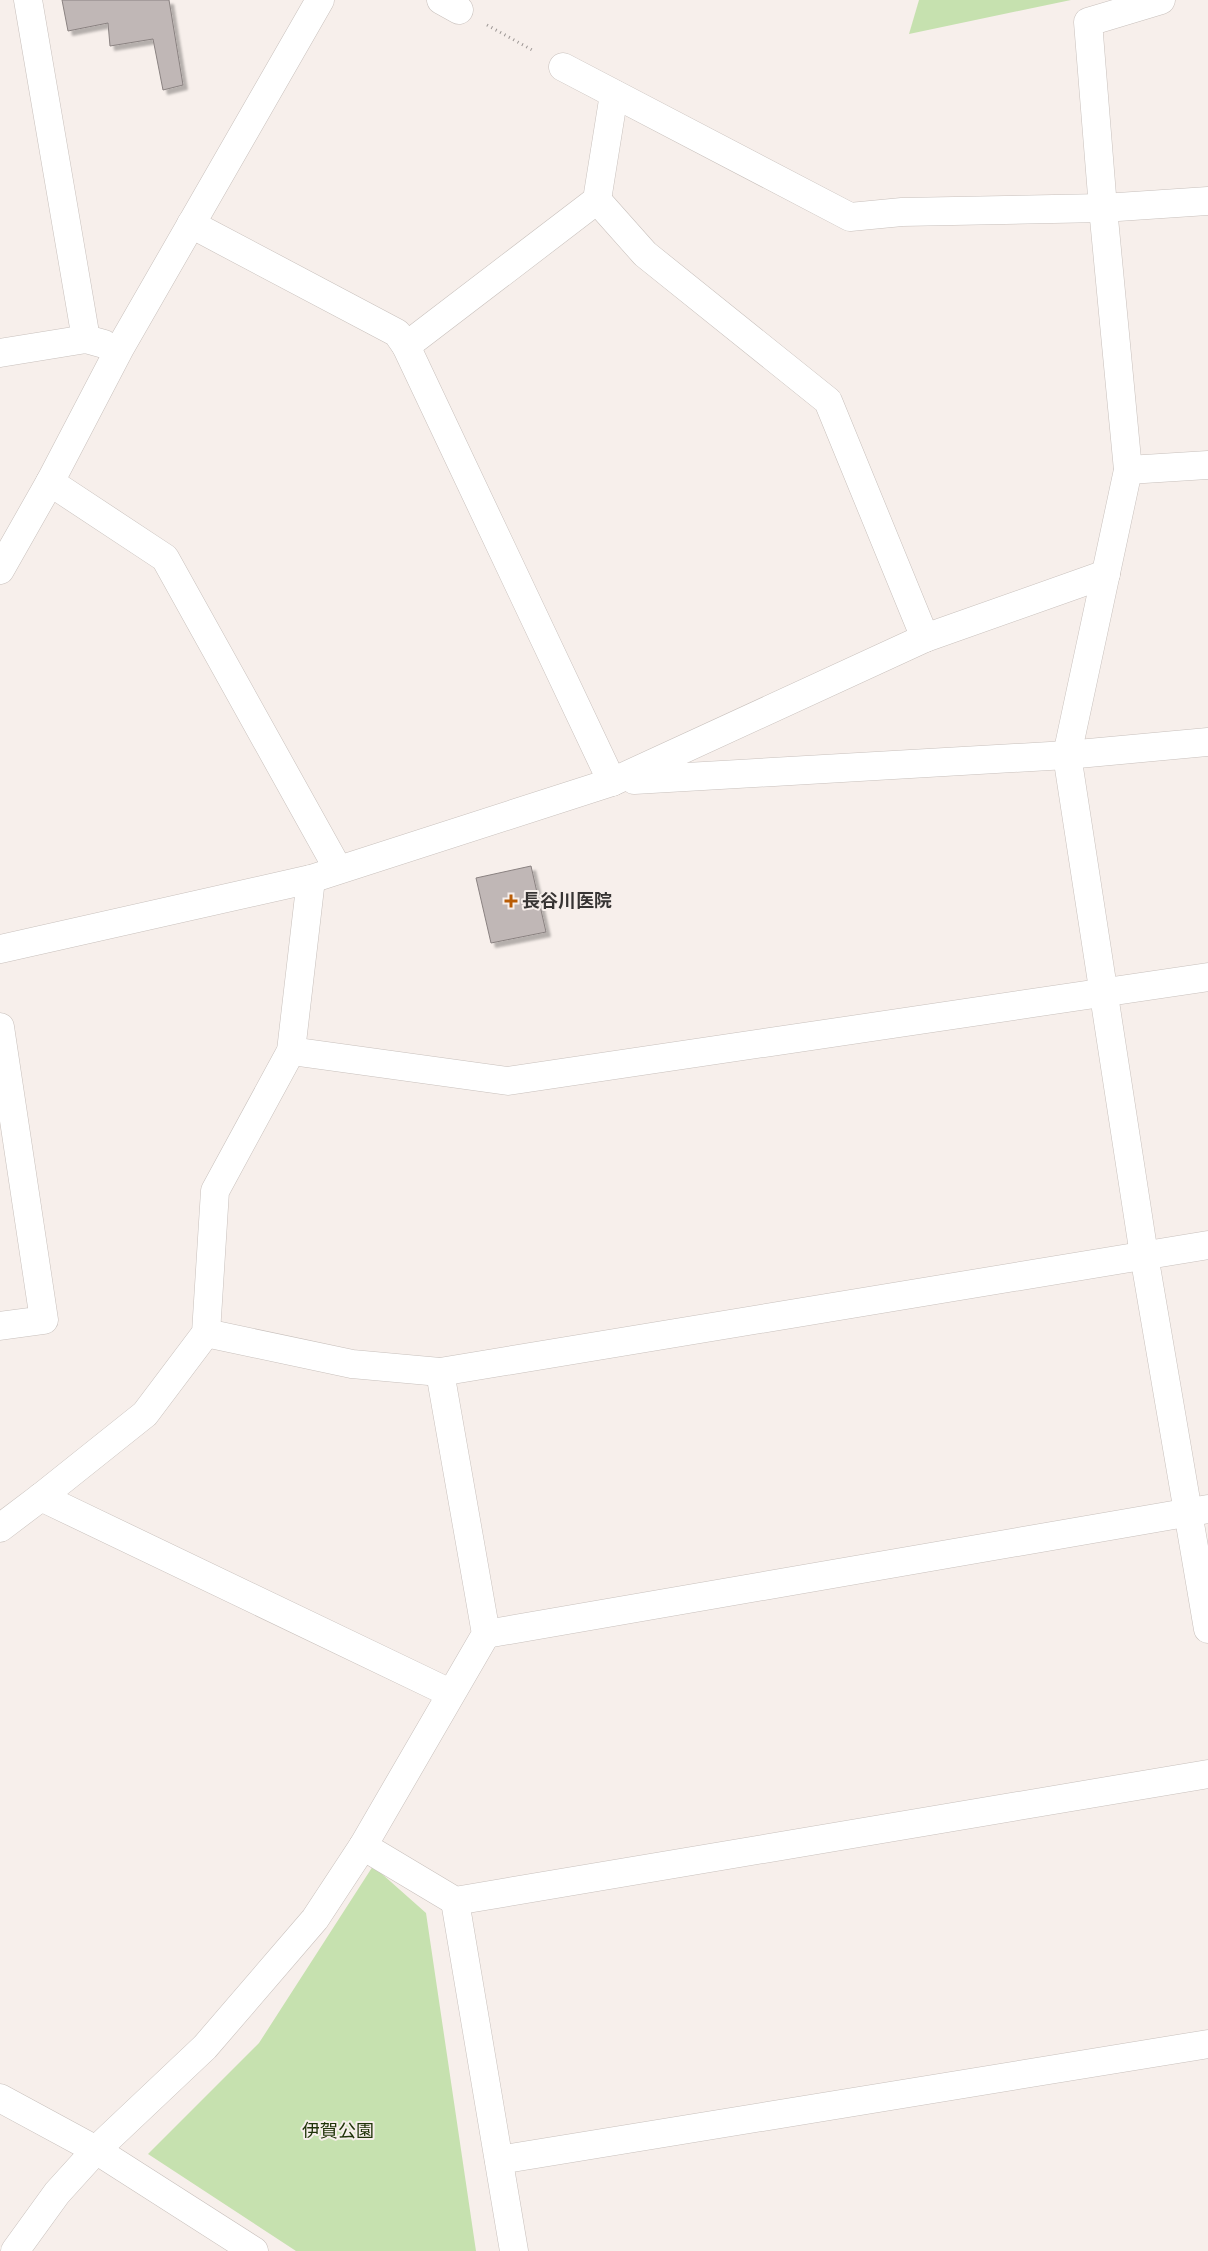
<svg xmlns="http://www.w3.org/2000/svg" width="1208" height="2251" viewBox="0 0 1208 2251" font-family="'Work Sans','Noto Sans JP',sans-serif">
  <defs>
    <filter id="shadow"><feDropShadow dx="4.5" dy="4.5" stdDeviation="1" flood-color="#0004"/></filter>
  </defs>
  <rect width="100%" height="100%" fill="#f7efeb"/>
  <g fill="#c6e1af">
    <polygon points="919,0 1071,0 909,34"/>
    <polygon points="373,1866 426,1913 476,2251 296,2251 148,2154 259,2043"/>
  </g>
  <g fill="#c0b7b6" stroke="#8a8281" filter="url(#shadow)">
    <polygon points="62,0 169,0 183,85 163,90 153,39 110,46 108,23 68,31"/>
    <polygon points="531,866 546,932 491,943 476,878"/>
  </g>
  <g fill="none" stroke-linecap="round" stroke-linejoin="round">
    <defs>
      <g id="minor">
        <polyline points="28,0 86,339"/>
        <polyline points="441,0 459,10"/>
        <polyline points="1161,0 1088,22 1103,208 1128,470 1067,755 1144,1255 1208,1629"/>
        <polyline points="563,67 850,217 902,212 1103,208 1208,201"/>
        <polyline points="597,200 645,254 828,401 925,638"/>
        <polyline points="191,224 397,333 406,346 612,782"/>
        <polyline points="406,346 597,200 614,94"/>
        <polyline points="0,353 86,339 104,344"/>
        <polyline points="1128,470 1208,465"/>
        <polyline points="50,482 165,558 338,869"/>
        <polyline points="0,570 50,482 120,348 320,0"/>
        <polyline points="634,780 1067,755 1208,742"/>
        <polyline points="0,949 311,879 612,782 925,638 1106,574"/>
        <polyline points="0,1027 44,1320 0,1326"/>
        <polyline points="291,1051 508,1081 1208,977"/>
        <polyline points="206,1333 352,1364 440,1372 1208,1245"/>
        <polyline points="41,1497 450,1693"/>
        <polyline points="0,1528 41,1497 145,1414 206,1333 215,1191 291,1051 311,879"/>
        <polyline points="486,1634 1208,1509"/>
        <polyline points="363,1846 455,1901 1208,1774"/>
        <polyline points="455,1901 514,2251"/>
        <polyline points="0,2098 96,2150 254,2251"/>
        <polyline points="499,2160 1208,2044"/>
        <polyline points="15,2251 57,2193 96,2150 205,2047 315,1919 363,1846 486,1634 440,1372"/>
      </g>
    </defs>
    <use href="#minor" stroke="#c8c0bc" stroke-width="29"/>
    <polyline stroke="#9b9593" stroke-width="3" stroke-dasharray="1 4" stroke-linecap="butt" points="487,25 534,51"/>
    <use href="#minor" stroke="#fff" stroke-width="28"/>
  </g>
  <path fill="#b95d07" stroke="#f7efeb" stroke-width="2" d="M508.5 893.5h5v5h5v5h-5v5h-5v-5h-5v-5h5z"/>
  <g text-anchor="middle" stroke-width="4" stroke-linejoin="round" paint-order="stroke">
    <g font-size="18" font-weight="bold" fill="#373433" stroke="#f7efeb" text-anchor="start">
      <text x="522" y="907">長谷川医院</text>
    </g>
    <g font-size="18" fill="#203309" stroke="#f7efeb">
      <text x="338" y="2137">伊賀公園</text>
    </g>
  </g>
</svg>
